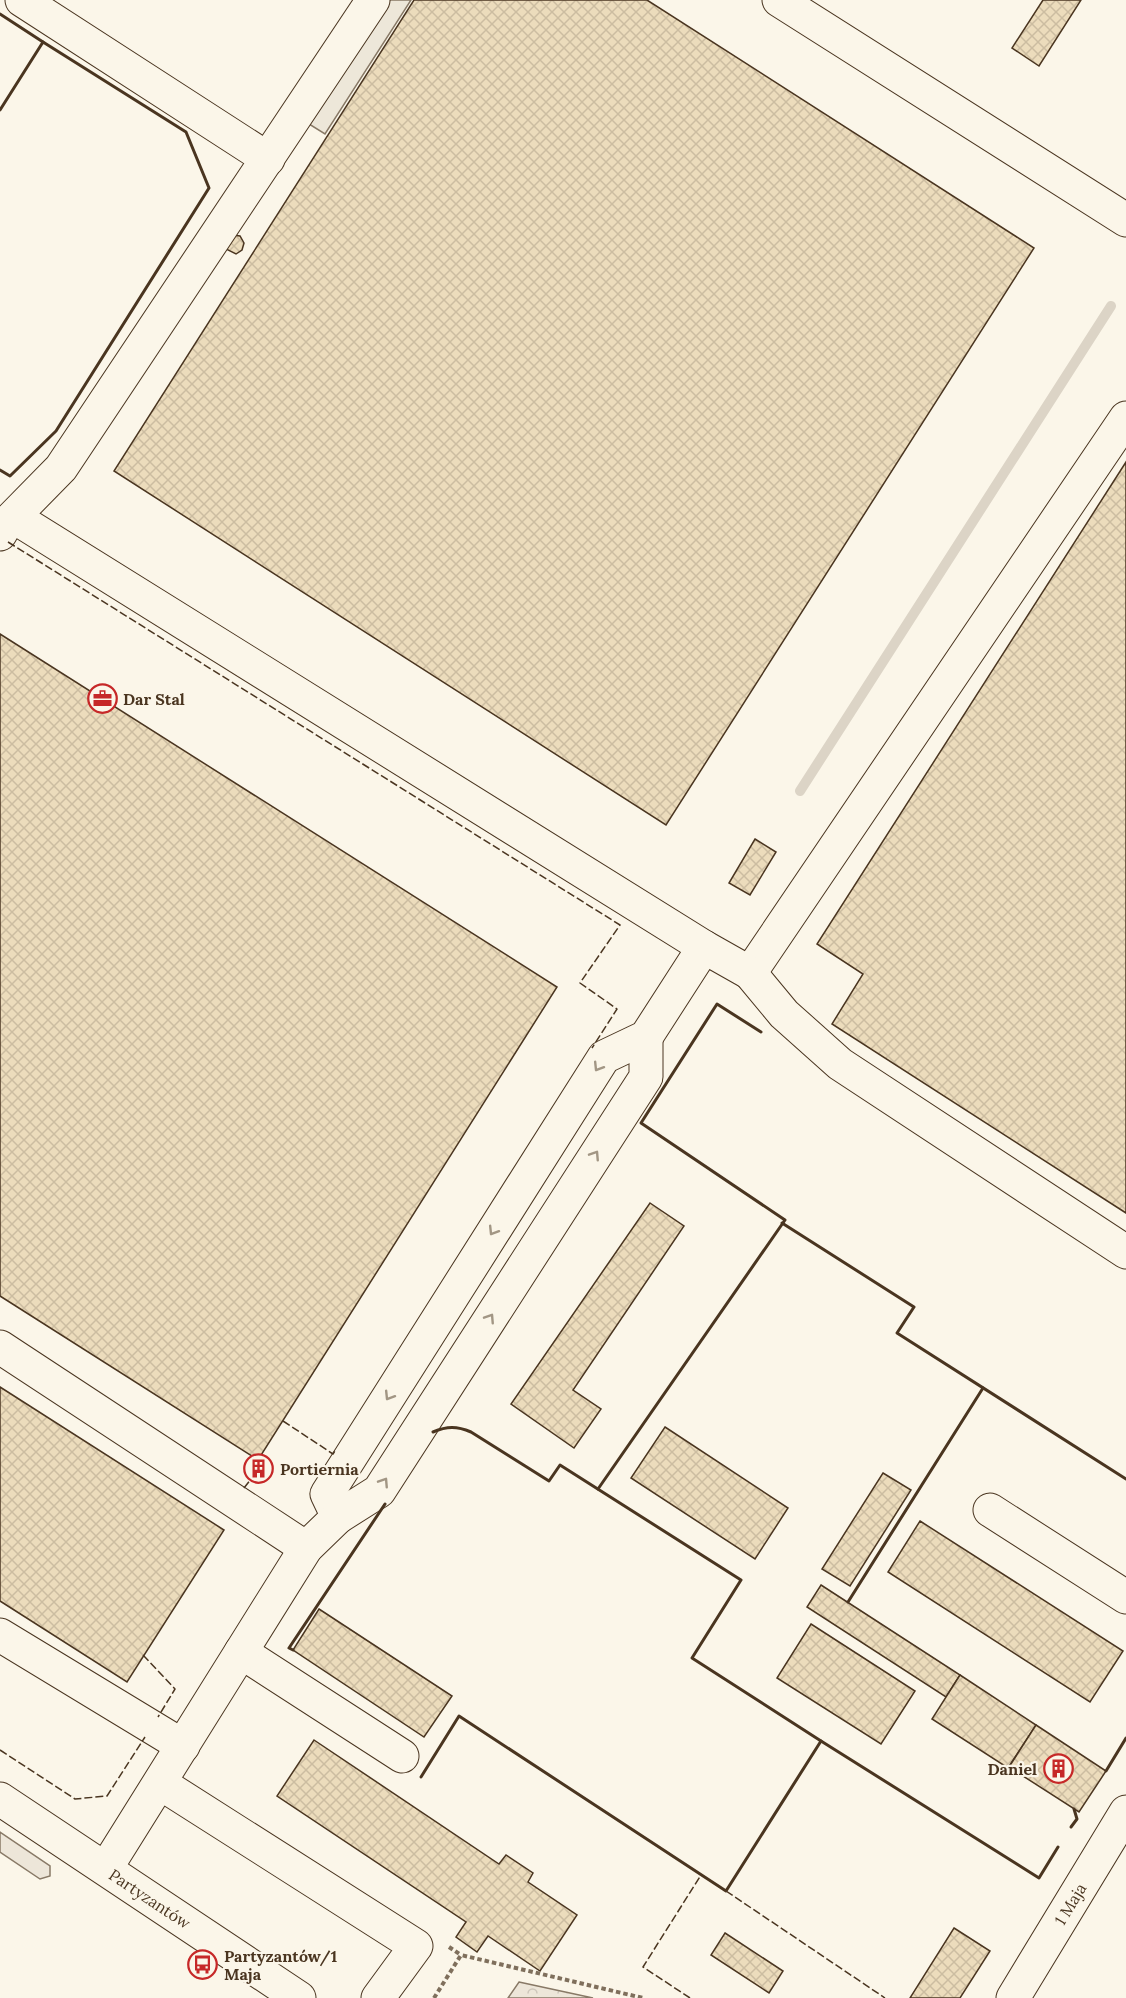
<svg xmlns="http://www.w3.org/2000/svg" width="1126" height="1998" viewBox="0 0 1126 1998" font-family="Lora,serif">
  <defs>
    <pattern id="forest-crowns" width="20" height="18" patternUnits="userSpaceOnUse" patternTransform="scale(1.5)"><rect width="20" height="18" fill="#ede6d9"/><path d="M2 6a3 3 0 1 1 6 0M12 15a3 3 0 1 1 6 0" fill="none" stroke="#cdc6ba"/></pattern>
    <pattern id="building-cross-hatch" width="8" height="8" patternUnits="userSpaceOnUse" patternTransform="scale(1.5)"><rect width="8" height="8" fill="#ecdcbc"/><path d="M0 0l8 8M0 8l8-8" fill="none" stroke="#ccbda1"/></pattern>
  </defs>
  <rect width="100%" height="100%" fill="#fbf6e9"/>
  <polygon fill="#ede6d9" stroke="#887966" stroke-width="1.5" points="0,1832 50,1866 50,1876 40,1879 0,1852"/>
  <polygon fill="url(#forest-crowns)" stroke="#887966" stroke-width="1.5" points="519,1982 593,1998 508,1998"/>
  <polygon fill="#ede7d9" stroke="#887966" stroke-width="1.5" points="390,0 411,0 325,134 309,124"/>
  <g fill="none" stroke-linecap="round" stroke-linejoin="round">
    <polyline stroke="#dcd4c6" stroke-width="10" points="800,791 1111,306"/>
  </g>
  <g fill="url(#building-cross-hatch)" stroke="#4a3520" stroke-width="1.5">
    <polygon points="414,0 647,0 1034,248 666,825 114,471"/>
    <polygon points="1043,0 1081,0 1039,66 1012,48"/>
    <polygon points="233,235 240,236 244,243 242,250 236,254 226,249"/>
    <polygon points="1126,462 1126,1213 832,1024 863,974 817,944"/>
    <polygon points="0,634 557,987 258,1460 0,1296"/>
    <polygon points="755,839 776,852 750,895 729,883"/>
    <polygon points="650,1203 684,1226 573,1390 601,1409 574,1448 511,1404"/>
    <polygon points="0,1387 224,1530 127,1682 0,1601"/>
    <polygon points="665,1427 788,1508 755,1559 631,1478"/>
    <polygon points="258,1460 271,1465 271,1475 263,1481 251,1479 246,1472 249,1462"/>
    <polygon points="883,1473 911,1490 850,1586 822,1569"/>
    <polygon points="920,1521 1123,1651 1090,1702 888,1572"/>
    <polygon points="821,1585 960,1675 946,1697 807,1607"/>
    <polygon points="319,1609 452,1696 424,1737 293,1650"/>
    <polygon points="811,1624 915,1691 881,1744 777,1678"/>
    <polygon points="960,1675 1036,1725 1008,1768 932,1719"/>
    <polygon points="1036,1725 1106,1771 1079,1812 1009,1767"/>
    <polygon points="314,1740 499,1864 506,1855 533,1873 528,1882 577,1915 540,1971 488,1936 477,1952 456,1937 466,1922 277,1796"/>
    <polygon points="954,1928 990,1951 960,1998 910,1998"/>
    <polygon points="725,1933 783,1971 769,1993 711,1955"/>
  </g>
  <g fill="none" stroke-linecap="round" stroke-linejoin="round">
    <defs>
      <g id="minor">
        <polyline points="22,0 268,159"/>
        <polyline points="779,0 1126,220"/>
        <polyline points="14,517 704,947 646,1037 604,1057 327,1494 338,1517"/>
        <polyline points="0,534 6,524 61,468 373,0"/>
        <polyline points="704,947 750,973 1126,418"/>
        <polyline points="750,973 784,1014 840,1064 1126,1252"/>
        <polyline points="0,1347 306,1548"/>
        <polyline points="990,1510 1126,1597"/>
        <polyline points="0,1635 183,1746"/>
        <polyline points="241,1652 402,1756"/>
        <polyline points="160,1783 416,1946 378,1998"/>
        <path id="s1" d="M0,1799L299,1998"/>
        <polyline points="106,1868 306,1548 338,1517 379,1491 646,1077 646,1037"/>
        <path id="s2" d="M1013,1998L1126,1812"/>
      </g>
    </defs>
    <use href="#minor" stroke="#4a3520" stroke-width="35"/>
    <g stroke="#7f6f5c" stroke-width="4" stroke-dasharray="4.5 3" stroke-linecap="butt">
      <polyline points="449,1947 461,1955"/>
      <polyline points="434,1998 461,1955 643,1998"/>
    </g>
    <use href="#minor" stroke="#fbf6e9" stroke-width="33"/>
    <g stroke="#4a3520" stroke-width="1.5" stroke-dasharray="8 3" stroke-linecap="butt">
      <polyline points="8,542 620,925 580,983 617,1009 592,1048"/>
      <polyline points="283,1421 333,1454 335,1451"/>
      <polyline points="244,1488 251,1479"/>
      <polyline points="143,1655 175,1689 158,1717"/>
      <polyline points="0,1750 75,1799 107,1796 145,1737"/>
      <polyline points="726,1891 885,1998"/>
      <polyline points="690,1998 643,1967 701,1875"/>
    </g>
    <g stroke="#4a3520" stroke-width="3">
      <polyline points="0,14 43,42"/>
      <polyline points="0,110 43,42 186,132 209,188 56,431 10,476 0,470"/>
      <polyline points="782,1223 914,1307 897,1333 1126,1479"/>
      <polyline points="598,1489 785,1220 641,1123 717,1004 761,1032"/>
      <polyline points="848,1602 983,1388"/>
      <polyline points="293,1650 289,1648 385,1504"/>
      <polyline points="821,1741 1039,1878 1058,1847"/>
      <polyline points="1106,1771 1126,1738"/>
      <path d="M421,1777L459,1716L726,1891L821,1741L692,1658L741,1580L560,1465L549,1481L471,1432C457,1426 447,1426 433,1432"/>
      <polyline points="1071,1827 1077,1819 1074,1809"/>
    </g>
  </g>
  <defs><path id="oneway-chevron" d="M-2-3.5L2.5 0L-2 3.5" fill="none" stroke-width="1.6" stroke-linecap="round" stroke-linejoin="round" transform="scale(1.5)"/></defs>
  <g stroke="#a29684">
    <use href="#oneway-chevron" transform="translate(598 1067) rotate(122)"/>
    <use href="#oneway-chevron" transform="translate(595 1155) rotate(-57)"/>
    <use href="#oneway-chevron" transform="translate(493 1231) rotate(122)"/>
    <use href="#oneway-chevron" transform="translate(490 1318) rotate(-57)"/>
    <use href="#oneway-chevron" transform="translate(389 1396) rotate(122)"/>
    <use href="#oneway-chevron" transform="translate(384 1482) rotate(-57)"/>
  </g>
  <defs>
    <symbol id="office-ring" viewBox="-11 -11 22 22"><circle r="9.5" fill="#fbf6e9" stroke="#c62828" stroke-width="1.5"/><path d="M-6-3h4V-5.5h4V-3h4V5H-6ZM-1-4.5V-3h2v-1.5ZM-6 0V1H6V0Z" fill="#c62828"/></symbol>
    <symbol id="building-ring" viewBox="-11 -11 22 22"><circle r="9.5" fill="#fbf6e9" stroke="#c62828" stroke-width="1.5"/><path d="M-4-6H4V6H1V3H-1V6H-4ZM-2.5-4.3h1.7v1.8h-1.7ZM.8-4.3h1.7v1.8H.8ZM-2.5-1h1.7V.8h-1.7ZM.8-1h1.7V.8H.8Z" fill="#c62828"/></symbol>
    <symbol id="bus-ring" viewBox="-11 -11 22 22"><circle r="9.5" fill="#fbf6e9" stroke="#c62828" stroke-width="1.5"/><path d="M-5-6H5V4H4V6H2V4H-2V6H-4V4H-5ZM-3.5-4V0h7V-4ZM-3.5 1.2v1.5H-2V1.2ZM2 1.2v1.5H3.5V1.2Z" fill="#c62828"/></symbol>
  </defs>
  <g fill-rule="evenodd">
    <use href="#office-ring" x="86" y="682" width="33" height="33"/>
    <use href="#building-ring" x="242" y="1452" width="33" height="33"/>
    <use href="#building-ring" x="1042" y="1752" width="33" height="33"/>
    <use href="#bus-ring" x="186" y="1948" width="33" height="33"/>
  </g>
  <g text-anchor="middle" stroke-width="4.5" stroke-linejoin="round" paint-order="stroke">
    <g font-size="16" font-weight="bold" fill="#4a3520" stroke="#fbf6e9" text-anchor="start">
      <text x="123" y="705">Dar Stal</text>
      <text x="280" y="1475">Portiernia</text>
      <text x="1037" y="1775" text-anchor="end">Daniel</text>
      <text x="224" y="1962">Partyzantów/1<tspan x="224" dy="18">Maja</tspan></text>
    </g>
    <g font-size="16" fill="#4a3520" stroke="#fbf6e9">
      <text dy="6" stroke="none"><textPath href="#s1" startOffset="180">Partyzantów</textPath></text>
      <text dy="6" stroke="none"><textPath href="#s2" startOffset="110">1 Maja</textPath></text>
    </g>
  </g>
</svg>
